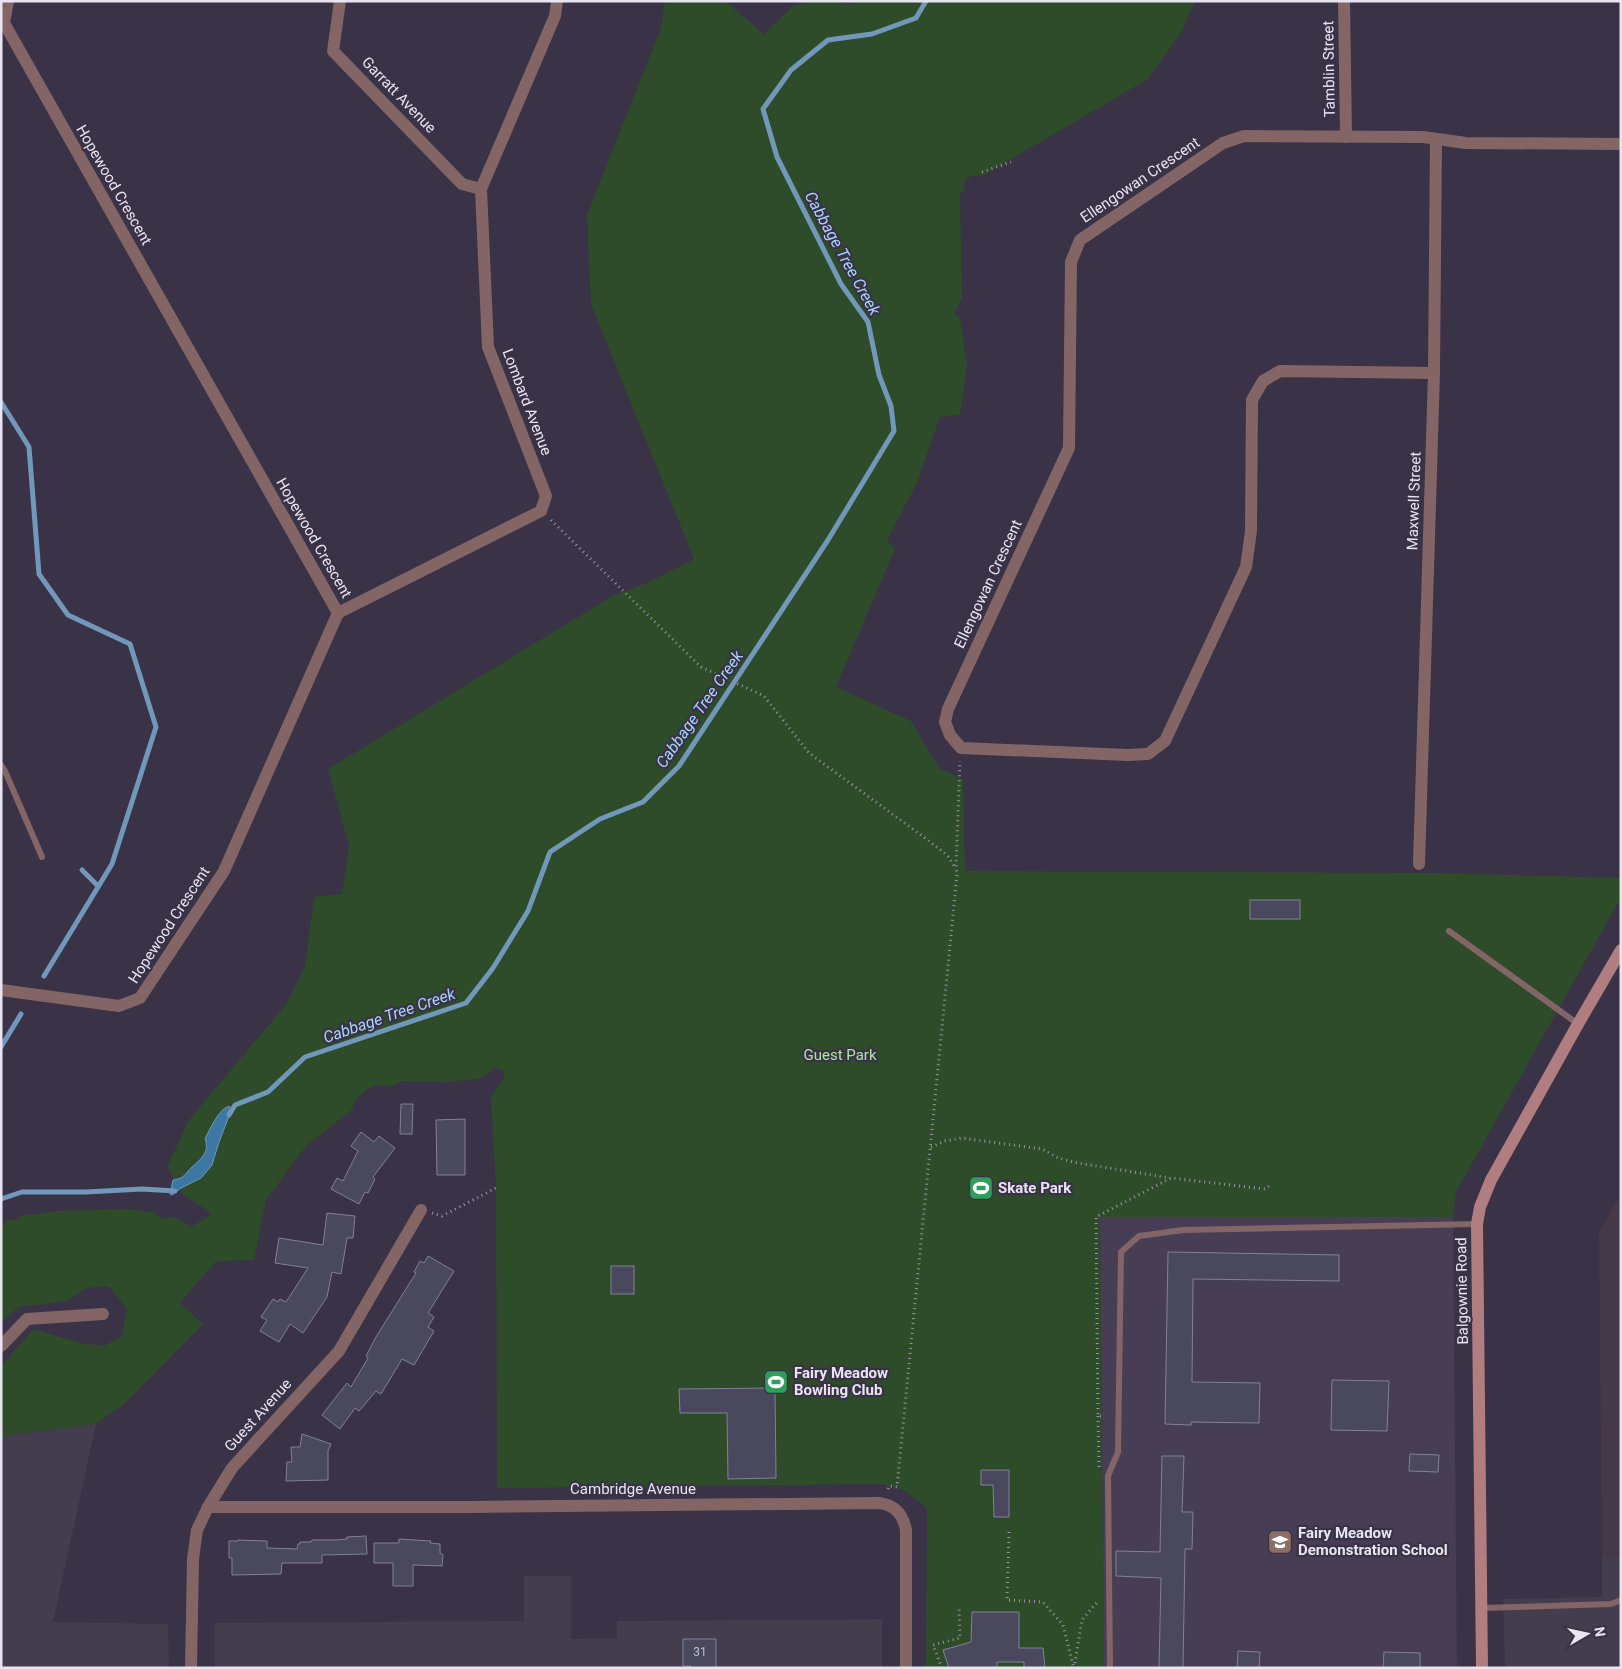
<svg xmlns="http://www.w3.org/2000/svg" width="1622" height="1669" viewBox="0 0 1622 1669" font-family="Roboto,sans-serif">
  <rect width="100%" height="100%" fill="#3a3246"/>
  <g fill="#443d4e">
    <polygon points="96,1424 53,1622 168,1624 169,1668 1,1668 1,1436"/>
    <polygon points="1602,1558 1621,1558 1621,1668 1505,1668 1503,1599 1602,1597"/>
    <polygon points="524,1576 571,1576 571,1639 617,1638 617,1621 882,1619 882,1668 215,1668 215,1623 524,1621"/>
  </g>
  <polygon fill="#463947" points="1621,1194 1621,1558 1602,1558 1599,1232"/>
  <polygon fill="#473d55" points="1100,1217 1453,1217 1457,1668 1104,1668"/>
  <path fill="#2e4c29" d="M665,1H725L764,34L793,6L811,1H832L851,4L857,1H1195L1182,31L1148,79L984,175L973,176L965,179L964,190L960,193L962,298L954,314L960,318L967,365L960,415L940,417L916,485L887,540L895,549L836,687L911,721L939,768L963,779L965,871L1439,873L1621,878V895L1619,901L1456,1192L1453,1217H1100L1104,1668H926L927,1509C909,1492 905,1489 880,1484L497,1488L496,1188L491,1096L504,1078V1072L501,1069L495,1068L482,1078L449,1082L402,1081L394,1085L372,1086L354,1101L353,1109L306,1146L266,1200L254,1260L216,1261L180,1303L203,1324L125,1403L96,1424L1,1436V1366L33,1329L81,1343L104,1346L122,1336L127,1309L109,1286L88,1287L67,1301L19,1307L1,1322V1226L8,1219L15,1220L20,1216L58,1211L124,1209L154,1212L161,1218L173,1217L192,1226L212,1214L183,1194L167,1167L189,1120L287,1003L305,967L314,897L342,894L349,846L328,769L611,597L648,582L694,559L591,304L587,215L661,28Z"/>
  <path fill="#3d77a3" stroke="#7198ba" d="M229,1106L231,1111L219,1142L212,1165L201,1178L181,1188L172,1195L170,1194L173,1180C186,1178 184,1174 192,1167C201,1159 210,1152 205,1139C210,1129 218,1110 229,1106Z"/>
  <g fill="none" stroke-linecap="round" stroke-linejoin="round">
    <g stroke="#7198ba" stroke-width="5">
      <polyline points="1,402 29,447 39,574 68,615 130,644 156,727 112,864 44,976"/>
      <polyline points="82,870 98,886"/>
      <polyline points="1,1047 21,1014"/>
      <polyline points="229,1115 235,1105 268,1092 305,1057 466,1003 493,968 528,911 550,852 600,819 643,802 679,766 828,540 894,431 891,406 879,375 868,322 841,284 777,157 763,109 791,70 828,40 872,34 916,18 926,1"/>
      <polyline points="1,1199 22,1192 86,1192 142,1189 175,1191"/>
    </g>
  </g>
  <g fill="#4a485d" stroke="#828098">
    <rect x="1250" y="900" width="50" height="19"/>
    <polygon points="401,1104 413,1104 412,1134 400,1134"/>
    <polygon points="465,1119 465,1175 437,1175 436,1120"/>
    <polygon points="361,1132 374,1142 379,1136 395,1148 373,1177 375,1179 368,1193 365,1192 359,1204 331,1189 337,1178 343,1181 358,1151 351,1146"/>
    <polygon points="327,1213 355,1216 353,1238 347,1238 341,1274 332,1272 327,1297 303,1333 290,1324 279,1342 260,1331 267,1320 261,1317 273,1299 278,1302 280,1299 286,1302 308,1268 275,1263 279,1238 323,1245"/>
    <polygon points="1168,1252 1339,1255 1339,1281 1193,1279 1192,1382 1260,1383 1259,1423 1191,1422 1191,1425 1165,1424"/>
    <polygon points="428,1256 454,1271 428,1313 434,1317 428,1327 434,1331 414,1365 402,1359 381,1394 376,1391 359,1411 355,1408 340,1429 322,1415 347,1383 351,1387 368,1358 366,1356 376,1337 416,1273 414,1272 420,1261 424,1263"/>
    <rect x="611" y="1266" width="23" height="28"/>
    <polygon points="1332,1380 1389,1381 1387,1431 1331,1430"/>
    <polygon points="775,1388 776,1478 728,1479 727,1413 680,1413 679,1389"/>
    <polygon points="302,1434 331,1444 328,1451 328,1480 286,1481 287,1462 292,1462 291,1447 300,1447"/>
    <polygon points="1410,1454 1439,1455 1438,1472 1409,1471"/>
    <polygon points="1162,1456 1184,1456 1182,1512 1193,1512 1192,1549 1185,1549 1183,1668 1159,1668 1161,1578 1116,1576 1116,1551 1160,1552"/>
    <polygon points="981,1470 1009,1470 1009,1517 994,1517 993,1485 981,1485"/>
    <polygon points="366,1536 367,1554 322,1555 322,1563 282,1563 281,1574 232,1575 232,1558 229,1558 229,1541 238,1541 238,1540 267,1541 267,1548 297,1549 298,1544 300,1544 300,1542 311,1542 312,1540 336,1540 347,1539 347,1537"/>
    <polygon points="399,1539 431,1541 430,1543 440,1544 440,1553 443,1555 442,1566 413,1565 413,1586 393,1586 393,1563 374,1563 374,1543 399,1543"/>
    <polygon points="972,1612 1019,1612 1019,1648 1043,1648 1045,1668 1024,1668 1024,1662 997,1662 997,1668 949,1668 943,1650 971,1642"/>
    <polygon points="683,1639 716,1639 716,1668 691,1668 691,1666 683,1666"/>
    <polygon points="1238,1651 1260,1652 1259,1668 1237,1668"/>
    <polygon points="1384,1652 1420,1653 1420,1668 1383,1668"/>
  </g>
  <g fill="none" stroke-linecap="round" stroke-linejoin="round">
    <g stroke="#9a94a4" stroke-width="3" stroke-dasharray="1 4" stroke-linecap="butt">
      <polyline points="982,172 1011,162"/>
      <polyline points="551,520 701,667 764,696 809,753 925,838 947,855 955,867"/>
      <polyline points="931,1147 945,1141 962,1138 1042,1149 1058,1158 1078,1163 1170,1178"/>
      <polyline points="432,1213 442,1216 496,1188"/>
      <polyline points="1098,1416 1099,1468"/>
      <polyline points="1101,1416 1098,1416 1096,1217 1171,1178 1265,1189 1272,1184"/>
      <polyline points="888,1489 889,1486 897,1487 957,874 956,867 960,761"/>
      <polyline points="1009,1532 1007,1600 1043,1602 1063,1625 1073,1665"/>
      <polyline points="942,1668 933,1645 960,1638 959,1606"/>
      <polyline points="1074,1668 1082,1620 1098,1601"/>
    </g>
    <g stroke="#846566" stroke-width="6">
      <polyline points="1,765 5,771 42,857"/>
      <polyline points="1449,931 1578,1024"/>
      <polyline points="1482,1608 1611,1604 1621,1600"/>
      <polyline points="1110,1668 1108,1476 1118,1452 1121,1252 1139,1236 1183,1230 1477,1224"/>
    </g>
    <g stroke="#846566" stroke-width="12">
      <polyline points="8,1 4,23 338,613"/>
      <polyline points="340,1 333,51 462,184 481,189"/>
      <polyline points="1344,1 1346,137"/>
      <polyline points="1434,373 1280,371 1263,381 1252,400 1251,531 1246,567 1165,741 1148,754 1128,755 961,748 950,735 945,722 948,709 1069,448 1071,262 1080,240 1223,143 1244,136 1423,137 1466,143 1621,144"/>
      <polyline points="338,613 541,511 546,496 488,347 481,189 555,16 557,1"/>
      <polyline points="1419,864 1434,373 1436,139"/>
      <polyline points="1,990 119,1006 140,998 224,871 338,613"/>
      <polyline points="1,1346 27,1319 103,1314"/>
      <path d="M208,1507H468L879,1503C895,1505 903,1514 906,1530V1668"/>
      <polyline points="191,1668 193,1559 197,1530 208,1507 232,1468 339,1351 421,1210"/>
    </g>
    <polyline stroke="#b07e80" stroke-width="12" points="1482,1668 1477,1224 1480,1207 1491,1180 1578,1024 1621,950"/>
  </g>
  <defs>
    <symbol id="stadium-square" viewBox="-11 -11 22 22"><rect x="-9" y="-9" width="18" height="18" rx="4" fill="#2e9e5b" stroke="#3a3246"/><path d="M0-5a6.5 5 0 1 0 0 10a6.5 5 0 1 0 0-10ZM-3.5-1.8h7v3.6h-7Z" fill="#fff"/></symbol>
    <symbol id="school-square" viewBox="-11 -11 22 22"><rect x="-9" y="-9" width="18" height="18" rx="4" fill="#8d6e63" stroke="#3a3246"/><path d="M0-5L7-2L0 1L-7-2ZM-4 1L0 2.5L4 1V4Q0 6-4 4Z" fill="#fff"/></symbol>
  </defs>
  <g fill-rule="evenodd">
    <use href="#stadium-square" x="967" y="1174" width="28" height="28"/>
    <use href="#stadium-square" x="762" y="1368" width="28" height="28"/>
    <use href="#school-square" x="1266" y="1528" width="28" height="28"/>
  </g>
  <g text-anchor="middle" stroke-width="4.5" stroke-linejoin="round" paint-order="stroke">
    <g font-size="12" fill="#c1bdcc">
      <text x="700" y="1656">31</text>
    </g>
    <g font-size="15" fill="#e9e4f1" stroke="#3a3246">
      <text transform="translate(1329 69) rotate(-91)" y="5">Tamblin Street</text>
      <text transform="translate(399 95) rotate(46)" y="5">Garratt Avenue</text>
      <text transform="translate(1140 180) rotate(-34)" y="5">Ellengowan Crescent</text>
      <text transform="translate(114 185) rotate(60)" y="5">Hopewood Crescent</text>
      <text transform="translate(527 402) rotate(69)" y="5">Lombard Avenue</text>
      <text transform="translate(1414 501) rotate(-88)" y="5">Maxwell Street</text>
      <text transform="translate(314 538) rotate(60)" y="5">Hopewood Crescent</text>
      <text transform="translate(988 584) rotate(-65)" y="5">Ellengowan Crescent</text>
      <text transform="translate(169 925) rotate(-57)" y="5">Hopewood Crescent</text>
      <text transform="translate(1462 1291) rotate(-91)" y="5">Balgownie Road</text>
      <text transform="translate(258 1415) rotate(-48)" y="5">Guest Avenue</text>
      <text x="633" y="1494">Cambridge Avenue</text>
    </g>
    <g font-size="15" fill="#a9e99d" stroke="#3a3246">
      <text x="840" y="1060">Guest Park</text>
    </g>
    <g font-size="15" font-weight="bold" fill="#e9e4f1" stroke="#3a3246" text-anchor="start">
      <text x="998" y="1193">Skate Park</text>
      <text x="794" y="1378">Fairy Meadow<tspan x="794" dy="17">Bowling Club</tspan></text>
      <text x="1298" y="1538">Fairy Meadow<tspan x="1298" dy="17">Demonstration School</tspan></text>
    </g>
    <g font-size="16" font-style="italic" fill="#a6d5fc" stroke="#3a3246">
      <text transform="translate(843 253) rotate(61)" y="6">Cabbage Tree Creek</text>
      <text transform="translate(699 709) rotate(-55)" y="6">Cabbage Tree Creek</text>
      <text transform="translate(389 1015) rotate(-19)" y="6">Cabbage Tree Creek</text>
    </g>
  </g>
  <rect width="1622" height="1669" fill="none" stroke="#e9e4f1" stroke-width="5"/>
  <g transform="translate(1587 1634) rotate(81)" stroke="#3a3246" stroke-width="4" paint-order="stroke">
  <path d="M0-4L9 19L0 12L-9 19Z" fill="#e9e4f1"/>
  <text y="-8" font-size="14" font-weight="bold" text-anchor="middle" fill="#e9e4f1">N</text>
  </g>
</svg>
